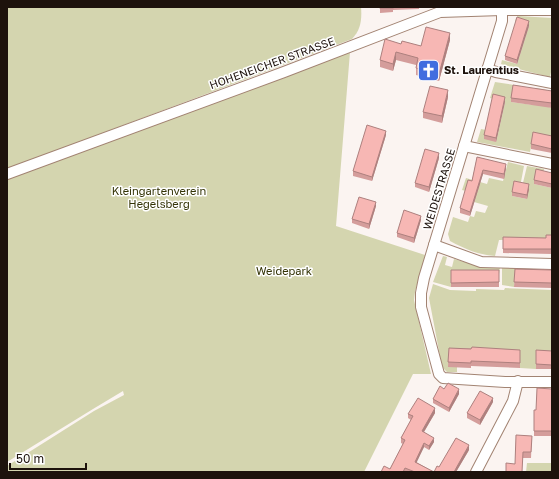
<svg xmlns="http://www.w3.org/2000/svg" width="559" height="479" viewBox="0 0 559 479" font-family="'Golos Text',sans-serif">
  <rect width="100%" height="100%" fill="#fbf4f1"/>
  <g fill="#d4d5af">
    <path d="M7,7H361C362,19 361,30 352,39L7,169Z"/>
    <polygon points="518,16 552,18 552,67 550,77 526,71 501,64 502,60 517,64 529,26 515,21 516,18"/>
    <polygon points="350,52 336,226 425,255 415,292 414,300 431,374 413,374 364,472 7,472 7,466 94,411 124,395 123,391 93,409 7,462 7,178 278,78 278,80 287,77 290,74"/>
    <polygon points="495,82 521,86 511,102 533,105 536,88 547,90 545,106 552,108 552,140 533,137 530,152 477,142 481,129 486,130 496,142 505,102 490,98"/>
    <path d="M508,162L524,166L520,187L512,196L527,199L522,187L527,166L544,169L543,175L534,184L552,188V239L499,240L495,256C479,255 465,249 450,241L448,234L453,217L468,222L470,216L474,217L476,211L485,213L488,206L474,202L466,191L462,190L466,178L487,184L489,178L503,181Z"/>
    <polygon points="443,256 447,257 445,265 452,267 454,259 482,267 500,268 499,274 451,275 451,287 433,282"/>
    <polygon points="502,267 552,268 552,274 515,273 514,287 502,285"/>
    <polygon points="433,284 450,290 476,291 476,289 504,290 505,288 552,290 552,356 536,355 536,369 520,368 520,354 457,367 457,372 447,372 442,367 429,298"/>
    <polygon points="527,463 552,463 552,472 526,472"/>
  </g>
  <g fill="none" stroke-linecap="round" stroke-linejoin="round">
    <defs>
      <g id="street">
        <polyline points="502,7 502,21 424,278 421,293 421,307 439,374 443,378 505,382 552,382"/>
        <polyline points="487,69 496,72 552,83"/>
        <polyline points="464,146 552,164"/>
        <polyline points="7,174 284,72 440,12 502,10 552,10"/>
        <polyline points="434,245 481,262 552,264"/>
        <polyline points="476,472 513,401 518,381"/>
      </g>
    </defs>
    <use href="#street" stroke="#a28372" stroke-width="12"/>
    <use href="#street" stroke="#fff" stroke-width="10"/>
  </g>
  <g fill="#d49d9b">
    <polygon points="380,7 419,7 419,9 393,10 393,12 380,13"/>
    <polygon points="529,26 517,64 505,60 505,56"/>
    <polygon points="450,40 439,81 416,75 416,65 396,60 393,71 380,67 380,60 401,44 421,46"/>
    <polygon points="552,91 552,108 511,102 511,98"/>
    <polygon points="448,97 442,123 423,118 423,112"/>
    <polygon points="505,102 496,142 484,139 484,135"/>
    <polygon points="386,135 372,181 353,176 353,171"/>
    <polygon points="552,136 552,153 531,149 531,144"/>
    <polygon points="477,157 506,168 504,179 483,174 470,216 460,213 460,208 472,181"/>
    <polygon points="439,158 429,192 415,187 415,183"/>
    <polygon points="552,173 552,188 534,184 534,180"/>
    <polygon points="529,189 527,199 512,196 512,192"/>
    <polygon points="376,206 369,229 352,223 352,219"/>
    <polygon points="421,220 414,243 397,237 397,233"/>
    <polygon points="552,235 552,254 503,253 503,237 546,238"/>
    <polygon points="515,269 552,270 552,288 514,287"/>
    <rect x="451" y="270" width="48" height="17"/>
    <polygon points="449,348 520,350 520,368 471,366 471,368 448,367"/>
    <polygon points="536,350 552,351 552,369 536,369"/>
    <polygon points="444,389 459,394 449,412 433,403 433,399"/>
    <polygon points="552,389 552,436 534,436 534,410 536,410"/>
    <polygon points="493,402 480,425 467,418 467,413"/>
    <polygon points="435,413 424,432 434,442 429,450 424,447 416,462 434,472 439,467 469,450 456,472 381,472 390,469 403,444 401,443 401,438 411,420 408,418 408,414"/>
    <polygon points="532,436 531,458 523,458 515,464"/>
  </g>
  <g fill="#ad807e">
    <polygon points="529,21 529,26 517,64 517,60"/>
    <polygon points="450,33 450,40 439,81 439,74"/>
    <polygon points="396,52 396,60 393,71 393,64"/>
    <polygon points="448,90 448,97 442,123 442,116"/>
    <polygon points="505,97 505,102 496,142 496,138"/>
    <polygon points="386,131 386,135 372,181 372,177"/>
    <polygon points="439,153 439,158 429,192 429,187"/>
    <polygon points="506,164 506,168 504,179 504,174"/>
    <polygon points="483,170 483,174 470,216 470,212"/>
    <polygon points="529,184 529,189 527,199 527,195"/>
    <polygon points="376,202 376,206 369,229 369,224"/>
    <polygon points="421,216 421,220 414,243 414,238"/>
    <polygon points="459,389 459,394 449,412 449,408"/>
    <polygon points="493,398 493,402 480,425 480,420"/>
    <polygon points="435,408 435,413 422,435 422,431"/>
    <polygon points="434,438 434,442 429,450 429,446"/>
    <polygon points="424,443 424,447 415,466 415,462"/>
    <polygon points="469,445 469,450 456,472 454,472"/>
  </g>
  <g fill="#f7b7b4" stroke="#ad807e">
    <rect x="380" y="7" width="13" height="1"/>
    <polygon points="517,17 529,21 517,60 505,56"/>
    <polygon points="426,27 450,33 439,74 416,68 418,58 396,52 393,64 380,60 385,39 401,44 402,41 421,46"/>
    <polygon points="513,85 552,91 552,103 511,98"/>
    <polygon points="430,86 448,90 442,116 423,112"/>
    <polygon points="493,94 505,97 496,138 484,135"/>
    <polygon points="367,125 386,131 372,177 353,171"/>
    <polygon points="533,132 552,136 552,149 531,144"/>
    <polygon points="425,149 439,153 429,187 415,183"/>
    <polygon points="477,157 506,164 504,174 483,170 470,212 460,208 468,180 472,181"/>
    <polygon points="536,169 552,173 552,184 534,180"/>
    <polygon points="514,181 529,184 527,195 512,192"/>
    <polygon points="359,197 376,202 369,224 352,219"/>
    <polygon points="404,210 421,216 414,238 397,233"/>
    <polygon points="546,235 552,235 552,249 503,249 503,237 546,238"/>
    <polygon points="515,269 552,270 552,283 514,282"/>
    <polygon points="451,270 499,270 499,282 451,283"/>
    <polygon points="472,347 520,350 520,363 471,361 471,363 448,362 449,348 471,349"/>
    <polygon points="536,350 552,351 552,365 536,364"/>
    <polygon points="448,383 459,389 449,408 433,399 440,386 444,389"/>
    <polygon points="537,388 552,389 552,431 534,431 534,410 536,410"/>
    <polygon points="480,391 493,398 480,420 467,413"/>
    <polygon points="418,398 435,408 422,431 434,438 429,446 424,443 415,462 434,472 437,466 439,467 456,438 469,445 454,472 415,472 405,468 403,472 381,472 384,466 390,469 405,440 401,438 413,416 408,414"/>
    <polygon points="516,435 532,436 531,452 523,452 522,472 506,472 506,463 515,464"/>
  </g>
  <defs>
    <symbol id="church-square" viewBox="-11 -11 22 22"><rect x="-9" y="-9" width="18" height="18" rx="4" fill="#416ddf" stroke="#fff"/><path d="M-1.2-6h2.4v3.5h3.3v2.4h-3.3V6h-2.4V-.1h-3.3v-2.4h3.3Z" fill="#fff"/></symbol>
  </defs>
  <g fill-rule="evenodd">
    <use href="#church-square" x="416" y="58" width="25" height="25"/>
  </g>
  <g text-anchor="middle" stroke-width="3" stroke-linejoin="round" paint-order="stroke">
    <g font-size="11" fill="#1d120c" stroke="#fff">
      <text transform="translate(272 63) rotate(-20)" y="4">HOHENEICHER STRASSE</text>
      <text transform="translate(439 189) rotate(-73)" y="4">WEIDESTRASSE</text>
    </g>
    <g font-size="11" font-weight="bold" fill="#1d120c" stroke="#fff" text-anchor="start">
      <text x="444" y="74">St. Laurentius</text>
    </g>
    <g font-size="11" fill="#343406" stroke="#fff">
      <text x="159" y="195">Kleingartenverein<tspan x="159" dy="13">Hegelsberg</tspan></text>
      <text x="284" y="275">Weidepark</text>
    </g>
  </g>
  <rect width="559" height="479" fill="none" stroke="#1d120c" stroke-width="16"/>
  <path d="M10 463v6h76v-6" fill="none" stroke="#1d120c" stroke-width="2"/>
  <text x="16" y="463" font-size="12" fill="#1d120c" stroke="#ffffff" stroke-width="3" paint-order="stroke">50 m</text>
</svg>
